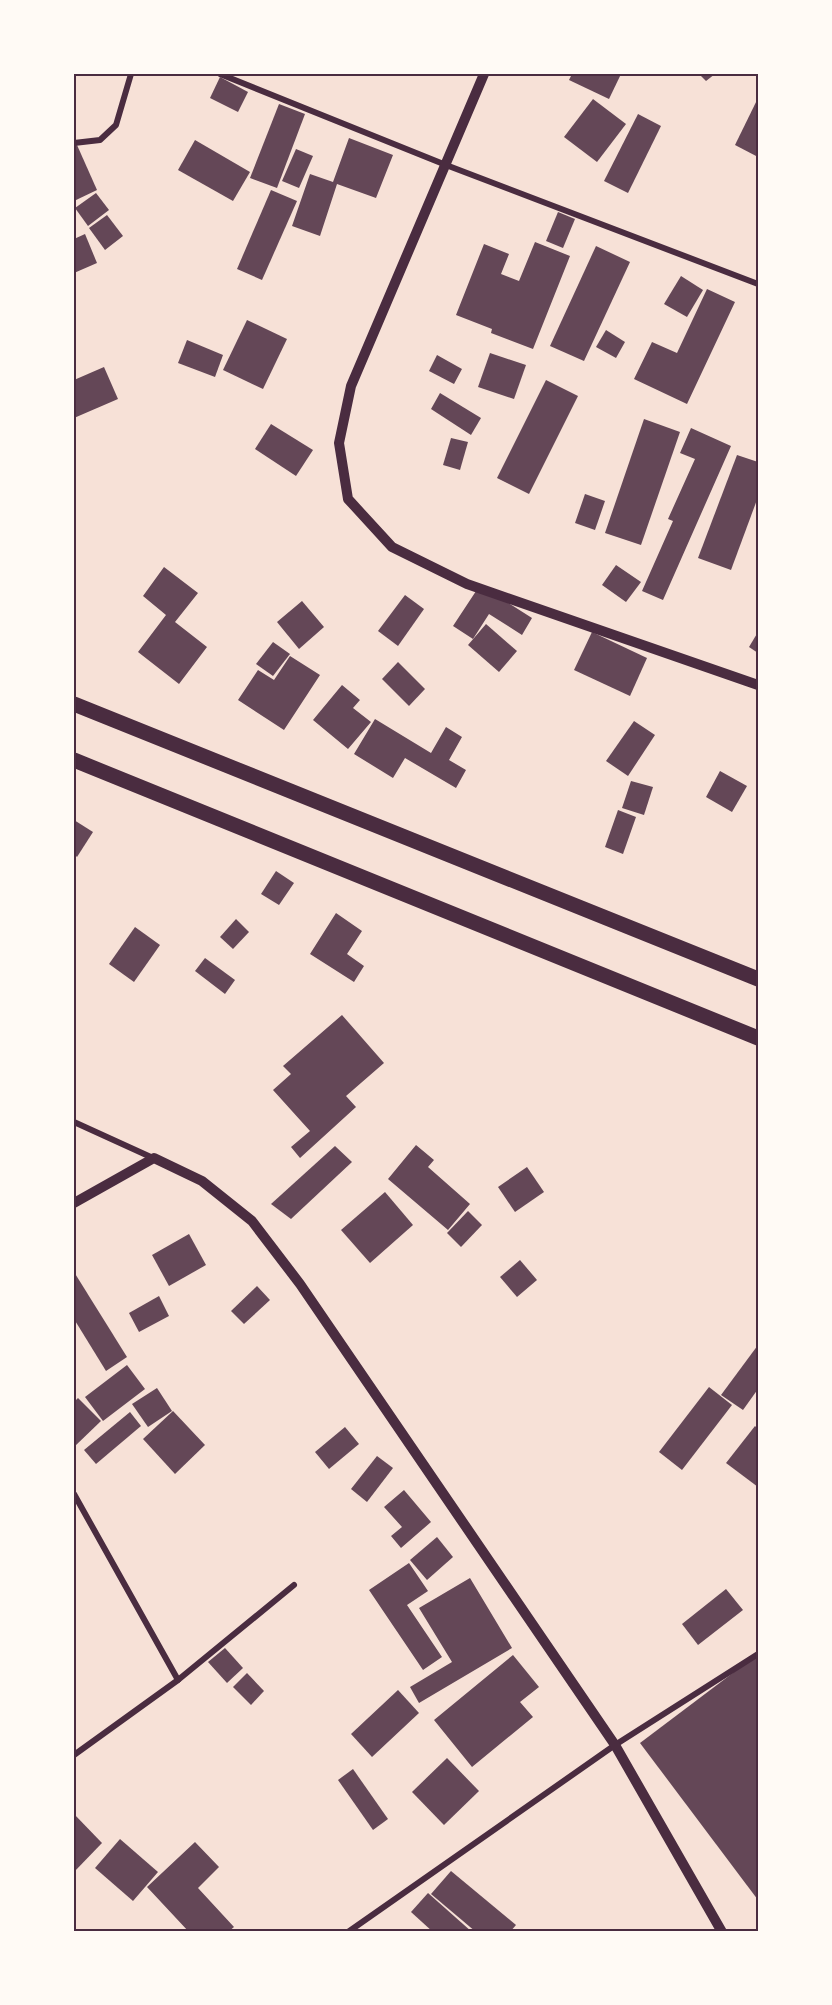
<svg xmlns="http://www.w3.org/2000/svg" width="832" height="2005" viewBox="0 0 832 2005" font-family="'PT Sans Narrow',sans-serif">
  <rect width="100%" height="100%" fill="#f7e1d7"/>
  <g fill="#644757">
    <polygon points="572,74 621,74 609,99 569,80"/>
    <polygon points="699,74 715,74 706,81"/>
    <polygon points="220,77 248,92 238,112 210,98"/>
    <polygon points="758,98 758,157 735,145"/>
    <polygon points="593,99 626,124 597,162 564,137"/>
    <polygon points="279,104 305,114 277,188 250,178"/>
    <polygon points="638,114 661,126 628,193 604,181"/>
    <polygon points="349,138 393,155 376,198 337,184 320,236 292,226 310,174 333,182"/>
    <polygon points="195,140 250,172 233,201 178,170"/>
    <polygon points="77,145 97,190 74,201 74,146"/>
    <polygon points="296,149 313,156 299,188 282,181"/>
    <polygon points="271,190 297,201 262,280 237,269"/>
    <polygon points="96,193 109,210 88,226 75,208"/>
    <polygon points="558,212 575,219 563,248 546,241"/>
    <polygon points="107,215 123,236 105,250 89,228"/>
    <polygon points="85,234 97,263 74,273 74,239"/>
    <polygon points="535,242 570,256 533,349 491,333 492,329 456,315 484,244 509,254 501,274 519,281"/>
    <polygon points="596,246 630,262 584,361 550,346"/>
    <polygon points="681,276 703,290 687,317 664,304"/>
    <polygon points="707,289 735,302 687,404 634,379 652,342 677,353"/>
    <polygon points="247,320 287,339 263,389 223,370"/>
    <polygon points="606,330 625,342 616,358 596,347"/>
    <polygon points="187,340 223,355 215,377 178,363"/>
    <polygon points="490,353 526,365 514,399 478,387"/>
    <polygon points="437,355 462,369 454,384 429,371"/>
    <polygon points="104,367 118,399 74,418 74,380"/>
    <polygon points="546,380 578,396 529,494 497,478"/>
    <polygon points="440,393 481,418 471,435 431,409"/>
    <polygon points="644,419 680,432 641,545 605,533"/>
    <polygon points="271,424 313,450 296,476 255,449"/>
    <polygon points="691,428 731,446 663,600 642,591 673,521 668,519 695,459 680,453"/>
    <polygon points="451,438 468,442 460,470 443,465"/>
    <polygon points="737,455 758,462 758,497 731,570 698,558"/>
    <polygon points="585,494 605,501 595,530 575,523"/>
    <polygon points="616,565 641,582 626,602 602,585"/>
    <polygon points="164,567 198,593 175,622 207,647 179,684 138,652 166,615 143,596"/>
    <polygon points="480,585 532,618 522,635 489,614 473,639 453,626"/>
    <polygon points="405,595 424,609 398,646 378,631"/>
    <polygon points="302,601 324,627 299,649 277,622"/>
    <polygon points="486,624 517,651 499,672 468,645"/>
    <polygon points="592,632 647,658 630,696 574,670"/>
    <polygon points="758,632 758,653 749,647"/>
    <polygon points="273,642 290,654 273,676 256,664"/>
    <polygon points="290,656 320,675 284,730 238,700 258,670 274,680"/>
    <polygon points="398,662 425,689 409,706 382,679"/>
    <polygon points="342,685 360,700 353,708 371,722 348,749 313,720"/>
    <polygon points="375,719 431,753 446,727 462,737 449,760 466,770 456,788 405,758 393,778 354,754"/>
    <polygon points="634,721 655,735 628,776 606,761"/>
    <polygon points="720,771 747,786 732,812 706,797"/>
    <polygon points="631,781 653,787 644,815 622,808"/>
    <polygon points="618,810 636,817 623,854 605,847"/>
    <polygon points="74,820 93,832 77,857 74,854"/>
    <polygon points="276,871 294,883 279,905 261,894"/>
    <polygon points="336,913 362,931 347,954 364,966 354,982 310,954"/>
    <polygon points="236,919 249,932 233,949 220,937"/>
    <polygon points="135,927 160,945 134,982 109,964"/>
    <polygon points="205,958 235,980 225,994 195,971"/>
    <polygon points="342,1015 384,1063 346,1096 356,1107 300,1158 291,1147 310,1131 273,1090 291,1074 283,1066"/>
    <polygon points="416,1145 434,1160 428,1167 470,1204 448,1230 388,1179"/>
    <polygon points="335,1146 352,1162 291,1219 271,1204"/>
    <polygon points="527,1167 544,1192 515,1212 498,1187"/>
    <polygon points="385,1192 413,1225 370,1263 341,1230"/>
    <polygon points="468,1211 482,1225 461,1247 447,1233"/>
    <polygon points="189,1234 206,1265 169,1286 152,1255"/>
    <polygon points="520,1260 537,1280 517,1297 500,1277"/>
    <polygon points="74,1272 127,1357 106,1371 74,1319"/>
    <polygon points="257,1286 270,1300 244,1324 231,1311"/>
    <polygon points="159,1296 169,1316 139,1332 129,1313"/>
    <polygon points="758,1345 758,1389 743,1410 721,1395"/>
    <polygon points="127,1365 145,1389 103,1421 85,1397"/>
    <polygon points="709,1387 732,1405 682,1470 659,1452"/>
    <polygon points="157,1388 172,1411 148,1427 132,1404"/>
    <polygon points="78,1398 101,1421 74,1447 74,1402"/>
    <polygon points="173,1411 205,1445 175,1474 143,1439"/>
    <polygon points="130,1412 141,1426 96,1464 84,1450"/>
    <polygon points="755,1426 758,1429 758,1487 726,1463"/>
    <polygon points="345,1427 359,1444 329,1469 315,1452"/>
    <polygon points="377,1456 393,1468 367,1502 351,1489"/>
    <polygon points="404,1490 431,1522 401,1548 391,1536 402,1527 384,1507"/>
    <polygon points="437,1537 453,1557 427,1580 410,1560"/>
    <polygon points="409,1563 428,1591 407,1605 442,1657 423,1670 369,1590"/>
    <polygon points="470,1578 512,1648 419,1703 410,1687 452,1662 419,1608"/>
    <polygon points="726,1589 743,1610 698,1645 682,1624"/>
    <polygon points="225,1648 243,1668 227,1683 208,1662"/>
    <polygon points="758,1654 758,1900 640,1743"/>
    <polygon points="513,1655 539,1687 520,1702 533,1717 472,1767 434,1720"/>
    <polygon points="247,1673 264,1691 251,1705 233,1687"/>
    <polygon points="398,1690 419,1713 372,1757 351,1734"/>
    <polygon points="447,1758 479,1791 444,1825 412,1792"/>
    <polygon points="353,1769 388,1819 373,1830 338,1780"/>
    <polygon points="74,1814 102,1843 74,1872"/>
    <polygon points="120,1839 158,1872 133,1901 95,1868"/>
    <polygon points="195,1842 219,1867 198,1888 234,1927 228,1932 189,1932 147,1887"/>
    <polygon points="451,1871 516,1925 510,1932 476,1932 431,1894"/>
    <polygon points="428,1893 472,1932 433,1932 411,1912"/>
  </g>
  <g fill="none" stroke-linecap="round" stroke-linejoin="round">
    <g stroke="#4a2c40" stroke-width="6">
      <polyline points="220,74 446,165 758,284"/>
      <polyline points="74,143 100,140 116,125 131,74"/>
      <polyline points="74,1122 153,1158"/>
      <polyline points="74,1494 178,1680"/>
      <polyline points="74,1755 178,1680 294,1585"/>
      <polyline points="348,1932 615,1745 758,1654"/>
    </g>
    <g stroke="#4a2c40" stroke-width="10">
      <polyline points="484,74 351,386 339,443 348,499 392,547 467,584 758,685"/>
      <polyline points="74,1203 154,1158 202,1181 252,1221 300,1284 615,1745 722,1932"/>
    </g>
    <g stroke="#4a2c40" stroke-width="15">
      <polyline points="74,704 758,979"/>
      <polyline points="74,760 758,1038"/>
    </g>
  </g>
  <rect width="832" height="2005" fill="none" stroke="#fffaf5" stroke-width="150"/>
  <rect x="75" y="75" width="682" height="1855" fill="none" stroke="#4a2c40" stroke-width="2"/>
</svg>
